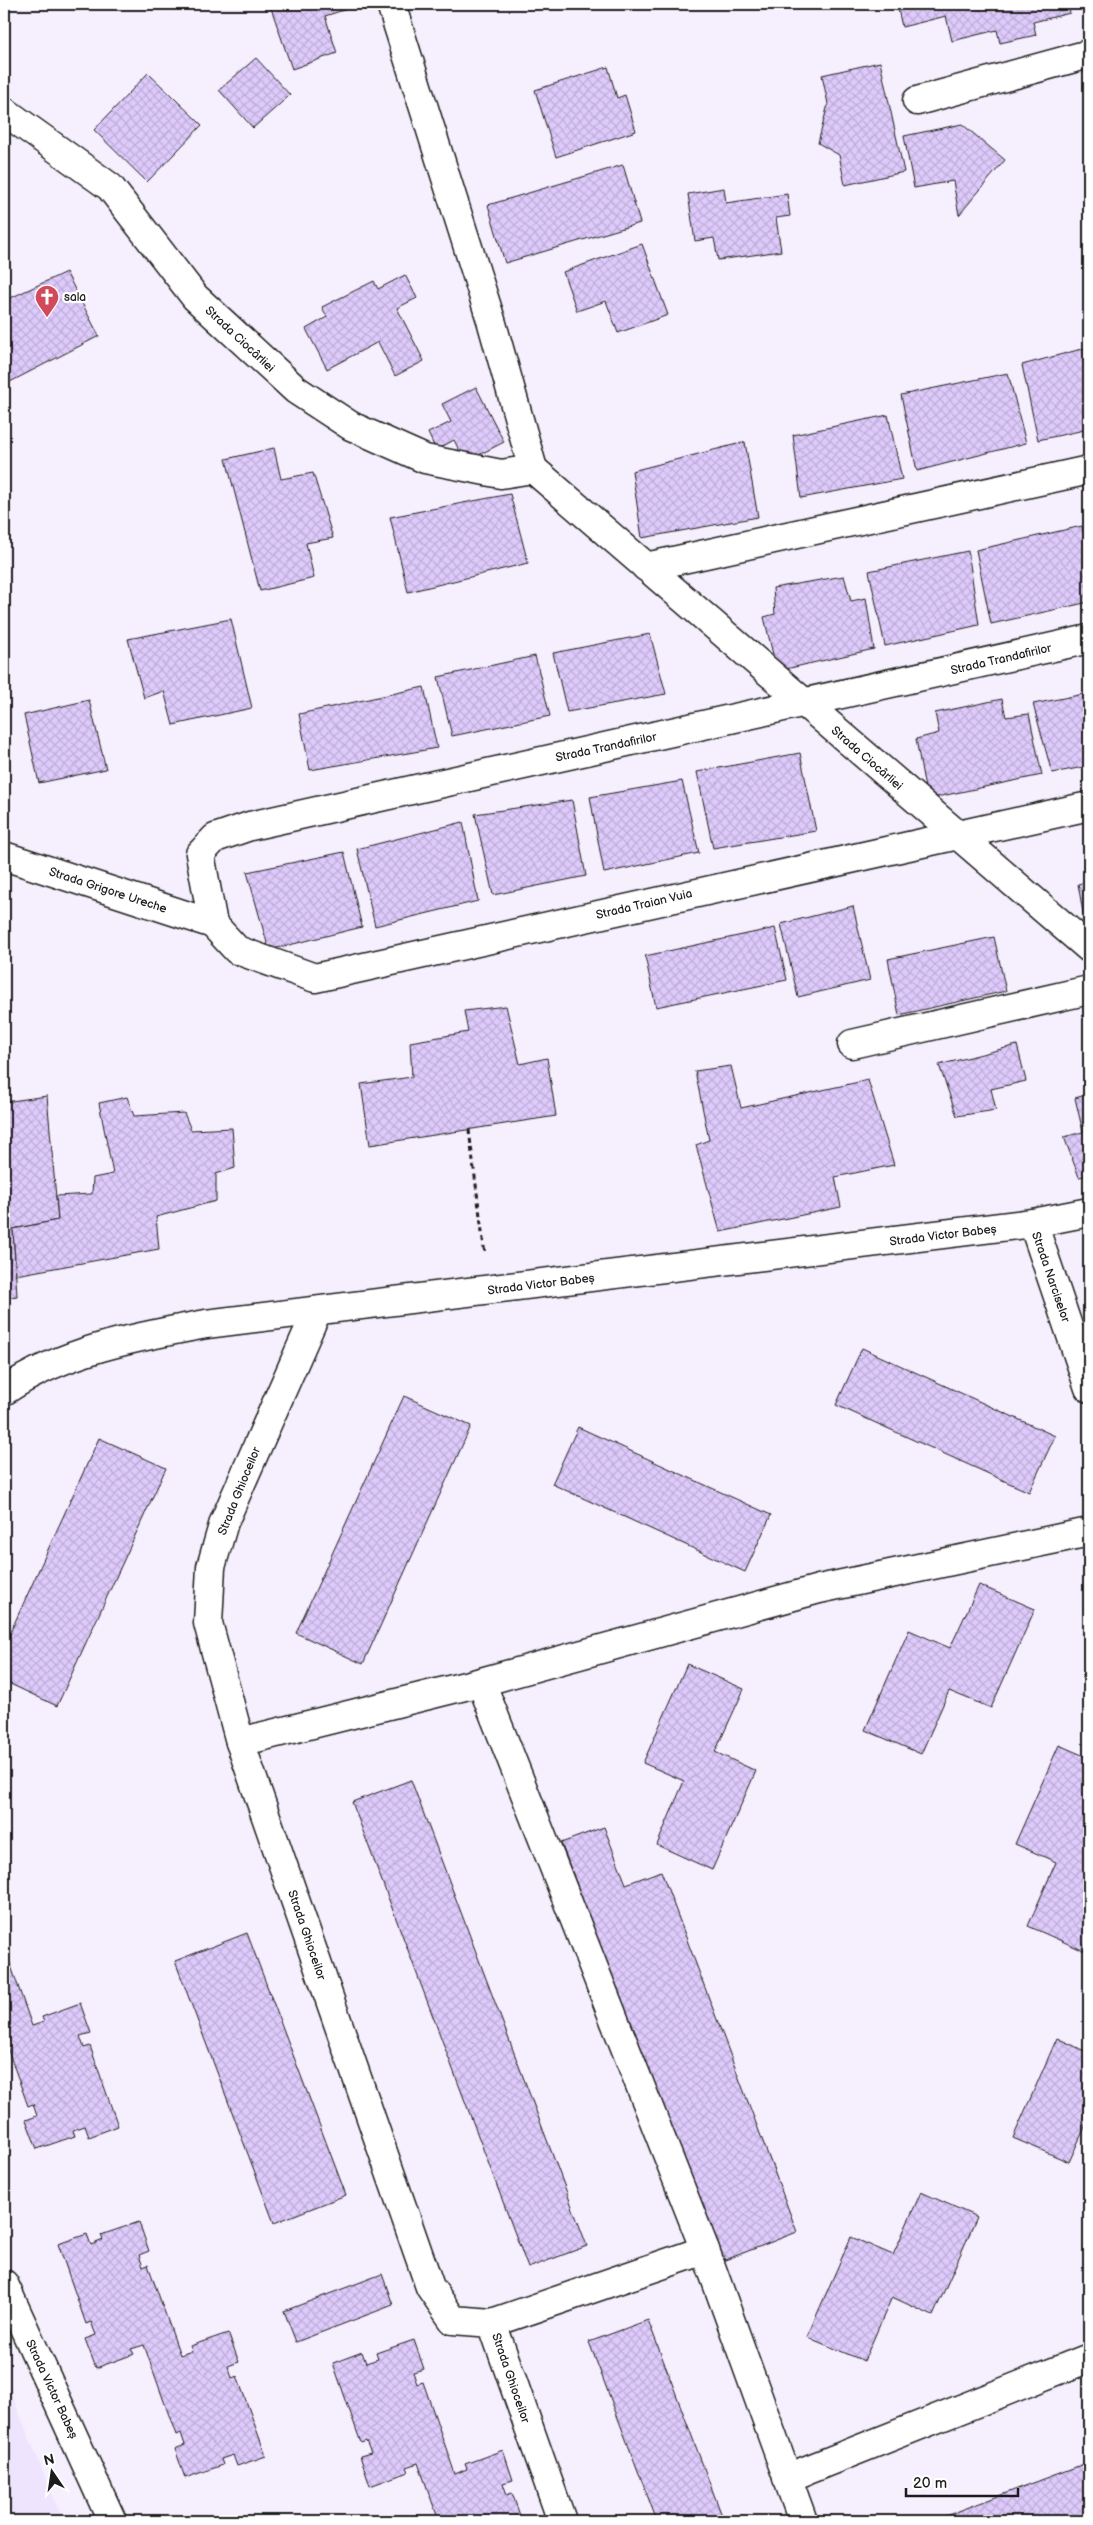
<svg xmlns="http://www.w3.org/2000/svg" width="1093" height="2525" viewBox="0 0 1093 2525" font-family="'Balsamiq Sans',sans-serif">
  <defs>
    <pattern id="building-cross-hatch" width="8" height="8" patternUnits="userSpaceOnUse" patternTransform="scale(1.25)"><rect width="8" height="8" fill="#decafb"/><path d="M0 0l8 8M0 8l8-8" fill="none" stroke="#beadd7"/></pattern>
  </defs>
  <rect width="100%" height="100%" fill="#f5effe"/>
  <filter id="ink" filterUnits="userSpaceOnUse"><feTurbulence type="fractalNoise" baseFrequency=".02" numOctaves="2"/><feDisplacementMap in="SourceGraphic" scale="10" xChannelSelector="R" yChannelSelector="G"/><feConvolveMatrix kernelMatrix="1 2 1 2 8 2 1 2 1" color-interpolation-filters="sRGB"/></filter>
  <g filter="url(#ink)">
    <polygon fill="#eee4fd" points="4,2376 63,2521 4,2521"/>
    <g fill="url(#building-cross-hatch)" stroke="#1c1c1c">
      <polygon points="284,4 356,4 356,6 325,16 337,53 292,69 271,8"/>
      <polygon points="897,4 1068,4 1070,13 1033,22 1036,35 1000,43 997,30 952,41 946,16 902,27"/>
      <polygon points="256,58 290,95 253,128 219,90"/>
      <polygon points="880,62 904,172 845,185 839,155 818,143 828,104 822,75"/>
      <polygon points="608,67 617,98 625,95 636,131 556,157 535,90"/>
      <polygon points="148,73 202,125 147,182 94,130"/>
      <polygon points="962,124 1005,160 959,215 953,181 914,188 904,136"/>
      <polygon points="623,165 640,223 505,263 488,205"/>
      <polygon points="724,188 726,203 787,194 790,216 776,218 781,251 718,260 714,238 695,241 688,194"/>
      <polygon points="642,244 668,315 618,333 606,301 577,311 563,272"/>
      <polygon points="66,272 99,336 4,385 4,301"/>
      <polygon points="405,275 417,298 397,308 424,361 395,376 378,342 327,369 306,329 327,317 322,307 374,281 378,289"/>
      <polygon points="1089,347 1089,429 1038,440 1022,365"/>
      <polygon points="1008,373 1026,443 917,471 901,395"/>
      <polygon points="476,387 504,442 465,462 454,440 436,450 428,433 451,422 442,404"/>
      <polygon points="888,415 902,479 801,498 793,435"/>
      <polygon points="745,442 758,517 642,538 632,471"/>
      <polygon points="274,448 281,479 313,473 333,538 306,543 314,578 260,591 226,459"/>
      <polygon points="510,494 528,563 408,592 390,517"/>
      <polygon points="1082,526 1089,556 1089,602 991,624 976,550"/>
      <polygon points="968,551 979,625 885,646 869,571"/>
      <polygon points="844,576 851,601 866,598 874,649 777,671 764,617 775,614 773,588"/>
      <polygon points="231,619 252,708 173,725 164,691 144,698 128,639"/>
      <polygon points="650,634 666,694 567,712 553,653"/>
      <polygon points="535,656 550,716 452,736 438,677"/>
      <polygon points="424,687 437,748 310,770 299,714"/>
      <polygon points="1089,693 1089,766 1052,773 1033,704"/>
      <polygon points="1002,699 1006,717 1029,714 1042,775 927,799 916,739 939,733 935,713"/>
      <polygon points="89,700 106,769 39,783 24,715"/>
      <polygon points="800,753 816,831 713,848 697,772"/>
      <polygon points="682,781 699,853 604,873 590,797"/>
      <polygon points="572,800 586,876 493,895 475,814"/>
      <polygon points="463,822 478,901 375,926 357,849"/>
      <polygon points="344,852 362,927 269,950 247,872"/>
      <polygon points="1089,881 1089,934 1087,935 1078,884"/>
      <polygon points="853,906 870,980 798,997 781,924"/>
      <polygon points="775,928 787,980 656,1007 645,956"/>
      <polygon points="994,937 1006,991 899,1015 888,959"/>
      <polygon points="506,1006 520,1064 547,1058 556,1116 370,1145 361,1084 412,1077 410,1042 468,1032 464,1011"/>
      <polygon points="1017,1045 1026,1081 991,1089 996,1110 957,1116 939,1065"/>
      <polygon points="731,1066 741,1108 868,1080 894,1165 835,1177 841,1207 720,1232 696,1145 709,1140 695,1071"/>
      <polygon points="1089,1094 1089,1175 1079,1177 1064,1137 1083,1132 1075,1098"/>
      <polygon points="47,1096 58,1220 13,1229 17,1296 4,1298 4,1102"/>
      <polygon points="127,1097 134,1116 184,1113 191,1130 232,1128 235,1168 216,1174 216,1201 156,1217 159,1249 16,1275 13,1229 58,1220 56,1196 92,1194 93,1178 113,1174 99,1103"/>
      <polygon points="862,1348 1055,1436 1029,1492 836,1405"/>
      <polygon points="404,1396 471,1426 363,1664 296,1633"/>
      <polygon points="578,1427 771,1515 745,1572 552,1484"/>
      <polygon points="99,1438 166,1468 57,1706 4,1681 4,1646"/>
      <polygon points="979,1585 1035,1609 991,1708 949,1691 921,1754 865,1730 909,1630 950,1648"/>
      <polygon points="687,1664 744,1689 715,1752 756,1771 712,1870 657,1845 684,1781 643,1763"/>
      <polygon points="1059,1745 1089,1758 1089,1828 1087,1833 1089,1834 1089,1940 1084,1951 1028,1926 1056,1862 1015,1844"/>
      <polygon points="411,1780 587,2246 528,2268 352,1802"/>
      <polygon points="604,1827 626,1884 661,1871 797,2232 720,2262 561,1843"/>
      <polygon points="247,1933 346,2195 274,2223 175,1961"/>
      <polygon points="4,1946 32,2026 44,2022 42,2017 80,2003 91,2033 80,2036 84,2048 90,2046 118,2126 89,2137 85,2126 73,2130 75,2136 37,2149 26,2120 37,2116 33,2104 28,2106 4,2039"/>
      <polygon points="1057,2038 1089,2053 1089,2118 1069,2162 1013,2138"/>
      <polygon points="921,2192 977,2217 933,2316 892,2297 864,2361 807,2337 851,2237 893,2255"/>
      <polygon points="139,2222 149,2251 139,2255 143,2267 148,2265 180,2355 192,2351 190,2346 228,2333 239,2362 228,2366 232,2378 237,2376 266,2456 237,2466 233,2455 221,2459 223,2465 185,2478 175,2449 185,2445 181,2433 176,2435 144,2345 131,2349 134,2354 96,2368 85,2339 96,2335 91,2322 86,2324 58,2244 87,2234 91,2245 103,2240 101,2235"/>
      <polygon points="382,2274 393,2305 296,2342 284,2311"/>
      <polygon points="648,2320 724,2521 657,2521 589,2342"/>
      <polygon points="414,2340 424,2369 413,2372 417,2384 423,2382 455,2474 467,2469 465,2464 503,2450 513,2480 503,2483 507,2495 512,2493 522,2521 439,2521 418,2463 406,2467 408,2472 370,2486 360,2456 371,2453 366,2441 361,2443 333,2363 362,2352 366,2363 378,2359 376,2353"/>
      <polygon points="1089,2462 1089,2521 932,2521"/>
    </g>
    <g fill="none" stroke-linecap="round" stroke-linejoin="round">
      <defs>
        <g id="street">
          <polyline points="391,4 491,320 533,469"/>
          <polyline points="917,101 1089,54"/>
          <polyline points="4,111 110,187 195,297 296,390 351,426 425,459 501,474 533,469 1089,948"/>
          <polyline points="646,567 1089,470"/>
          <polyline points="4,856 213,924 237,950 315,978 1089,806"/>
          <polyline points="213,924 200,854 215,838 250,826 1089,639"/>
          <polyline points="852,1044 1089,990"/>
          <polyline points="1033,1223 1089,1388"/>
          <polyline points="317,1311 224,1522 211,1567 208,1623 240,1742 430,2287 453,2320 492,2323 562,2521"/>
          <path d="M4,1391C64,1350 136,1337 206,1324L1033,1223L1089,1212"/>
          <polyline points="481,1682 705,2250 803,2521"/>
          <polyline points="240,1742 481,1682 819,1589 1089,1532"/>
          <polyline points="4,2284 112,2521"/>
          <polyline points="492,2323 705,2250"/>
          <polyline points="787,2478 1089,2358"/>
        </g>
      </defs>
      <use href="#street" stroke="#1c1c1c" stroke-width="31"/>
      <polyline stroke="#1c1c1c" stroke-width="3" stroke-dasharray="5 4" stroke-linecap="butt" points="469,1130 485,1255"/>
      <use href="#street" stroke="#fff" stroke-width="28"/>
    </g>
  </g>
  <defs>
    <symbol id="church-pin" viewBox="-11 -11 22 30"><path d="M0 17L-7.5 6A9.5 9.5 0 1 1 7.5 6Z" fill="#d1495b" stroke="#fff"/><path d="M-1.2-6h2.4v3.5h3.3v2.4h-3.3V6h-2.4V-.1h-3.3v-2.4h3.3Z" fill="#fff"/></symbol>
  </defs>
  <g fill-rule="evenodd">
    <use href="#church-pin" x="33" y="283" width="28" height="38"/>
  </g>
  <g text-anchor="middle" stroke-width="4.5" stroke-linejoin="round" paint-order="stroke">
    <g font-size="12" fill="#1c1c1c" stroke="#fff" text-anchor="start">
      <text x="64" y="301">sala</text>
    </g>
    <g font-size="12" fill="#1c1c1c" stroke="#fff">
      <text transform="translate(240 339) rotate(43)" y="4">Strada Ciocârliei</text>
      <text transform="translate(1001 659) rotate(-13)" y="4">Strada Trandafirilor</text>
      <text transform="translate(606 747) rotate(-12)" y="4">Strada Trandafirilor</text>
      <text transform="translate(867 758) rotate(41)" y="4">Strada Ciocârliei</text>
      <text transform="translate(108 890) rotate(18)" y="4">Strada Grigore Ureche</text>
      <text transform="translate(644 904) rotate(-13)" y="4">Strada Traian Vuia</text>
      <text transform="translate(943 1235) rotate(-7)" y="4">Strada Victor Babeș</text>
      <text transform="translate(1051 1277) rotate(71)" y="4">Strada Narciselor</text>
      <text transform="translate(541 1284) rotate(-7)" y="4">Strada Victor Babeș</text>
      <text transform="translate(239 1491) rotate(-68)" y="4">Strada Ghioceilor</text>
      <text transform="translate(307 1935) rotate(71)" y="4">Strada Ghioceilor</text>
      <text transform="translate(511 2378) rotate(71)" y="4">Strada Ghioceilor</text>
      <text transform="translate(52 2389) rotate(65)" y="4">Strada Victor Babeș</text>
    </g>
  </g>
  <rect width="1093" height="2525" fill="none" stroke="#fff" stroke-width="20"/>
  <rect x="10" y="10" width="1073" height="2505" fill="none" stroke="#1c1c1c" stroke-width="2" filter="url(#ink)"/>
  <g transform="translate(52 2472) rotate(347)" stroke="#ffffff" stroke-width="4" paint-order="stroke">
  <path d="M0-4L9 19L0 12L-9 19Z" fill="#1c1c1c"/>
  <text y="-8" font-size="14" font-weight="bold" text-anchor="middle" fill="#1c1c1c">N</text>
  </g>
  <path d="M906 2488v8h112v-8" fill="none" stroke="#1c1c1c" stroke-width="2.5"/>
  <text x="913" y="2488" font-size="15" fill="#1c1c1c" stroke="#ffffff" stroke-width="4" paint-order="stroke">20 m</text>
</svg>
